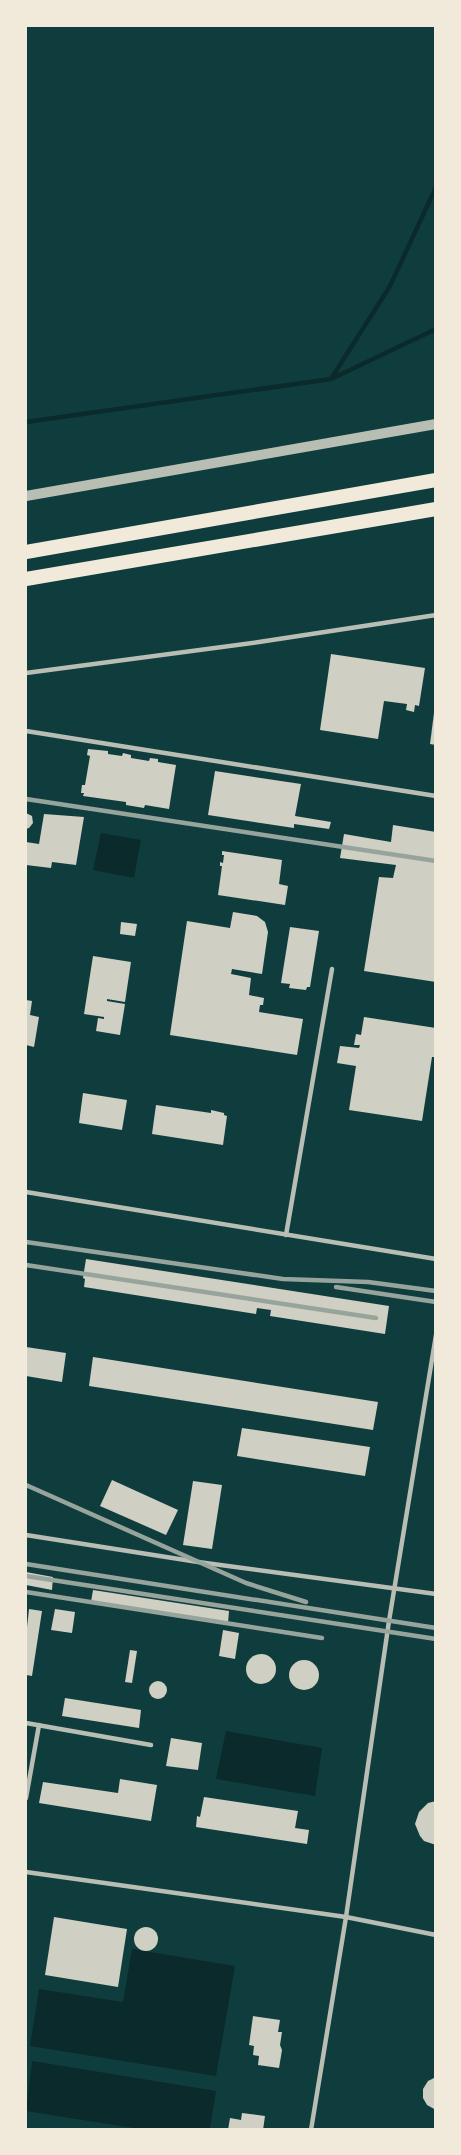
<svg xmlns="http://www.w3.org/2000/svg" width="461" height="2155" viewBox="0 0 461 2155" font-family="'Public Sans',sans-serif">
  <rect width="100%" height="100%" fill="#0f3d3e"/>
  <g fill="#0a2a2b">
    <polygon points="101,833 141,840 134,878 93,870"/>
    <polygon points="226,1731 322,1748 315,1796 216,1779"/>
    <polygon points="132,1949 235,1966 216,2076 30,2046 39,1989 123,2002"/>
    <polygon points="32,2061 216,2091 210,2129 140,2129 26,2111"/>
  </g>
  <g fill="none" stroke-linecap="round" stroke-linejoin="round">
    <g stroke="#0a2a2b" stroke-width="4.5">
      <polyline points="331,379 390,286 436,187"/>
      <polyline points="26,422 331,379 436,329"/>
    </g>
  </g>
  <g fill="#cfcfc3">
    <polygon points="331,654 425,668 419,706 415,705 414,712 406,710 407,704 384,701 378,739 320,730"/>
    <polygon points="434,713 436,713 436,745 430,744"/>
    <polygon points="88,749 108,751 108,754 122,756 123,753 131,755 131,758 149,761 150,758 158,759 158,762 176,765 169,809 145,805 144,808 126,805 126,802 83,796 84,793 81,793 82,785 85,785 90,756 87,755"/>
    <polygon points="215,771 301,784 295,816 331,822 329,829 294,824 294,828 208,815"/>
    <polygon points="26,813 32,816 33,823 29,828 26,829"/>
    <polygon points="44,814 84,817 76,865 52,862 51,868 26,865 26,842 39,844"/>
    <polygon points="393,825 436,832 436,982 364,971 379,877 393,878 396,865 340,858 344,834 391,842"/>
    <polygon points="222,851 282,860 279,884 288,886 285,905 218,895 222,866 220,866 220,862 223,863 224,855 222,855"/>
    <polygon points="233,912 257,916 265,922 268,932 262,974 232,969 231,974 251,978 249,995 264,998 263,1005 260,1005 259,1012 303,1019 297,1055 170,1035 187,921 230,928"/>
    <polygon points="121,922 137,924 135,936 120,934"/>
    <polygon points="290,927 319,931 310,987 307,987 306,990 289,988 290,984 281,983"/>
    <polygon points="93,956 131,962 125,1002 107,999 107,1001 125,1004 120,1035 96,1031 98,1018 104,1019 104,1017 84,1014"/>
    <polygon points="26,1000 32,1001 30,1015 39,1017 34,1047 26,1045"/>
    <polygon points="364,1017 436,1028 436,1057 432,1057 422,1121 349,1110 356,1066 337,1063 340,1046 359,1048 360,1045 354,1045 356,1034 361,1035"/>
    <polygon points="83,1093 127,1100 122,1130 79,1123"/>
    <polygon points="156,1105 211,1113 211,1110 224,1113 224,1115 227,1116 223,1145 152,1134"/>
    <polygon points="86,1259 389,1306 385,1334 270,1316 271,1310 257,1308 256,1314 84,1287 85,1279 83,1278"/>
    <polygon points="26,1347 66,1353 62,1382 26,1376"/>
    <polygon points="93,1357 378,1402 373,1430 89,1386"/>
    <polygon points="242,1428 370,1447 365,1476 237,1456"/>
    <polygon points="112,1480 178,1510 166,1535 100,1506"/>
    <polygon points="193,1481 222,1485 212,1549 183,1545"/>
    <polygon points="26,1572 53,1577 52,1590 26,1585"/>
    <polygon points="93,1590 229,1611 228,1623 91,1602"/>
    <polygon points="29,1609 42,1611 32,1676 26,1675 26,1636"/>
    <polygon points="55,1609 75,1612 72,1633 51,1630"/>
    <polygon points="223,1630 239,1633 235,1659 219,1656"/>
    <polygon points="130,1650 137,1651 132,1683 125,1682"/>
    <circle cx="261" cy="1669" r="15"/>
    <circle cx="304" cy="1675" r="15"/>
    <circle cx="158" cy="1690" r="9"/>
    <polygon points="65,1698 141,1710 139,1728 62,1716"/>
    <polygon points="171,1738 202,1743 198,1770 166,1766"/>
    <polygon points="120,1779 157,1785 151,1821 39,1803 43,1782 118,1793"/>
    <polygon points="204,1797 298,1811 295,1828 309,1830 307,1844 196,1827 197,1816 200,1817"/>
    <polygon points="436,1801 436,1845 424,1841 420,1836 415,1824 419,1812 428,1803"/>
    <polygon points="54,1917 127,1929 118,1987 45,1975"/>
    <circle cx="146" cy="1939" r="12"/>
    <polygon points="253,2016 280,2020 278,2032 282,2032 280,2045 282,2050 279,2068 258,2065 259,2056 253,2055 254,2046 249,2045"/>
    <polygon points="436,2077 436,2110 427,2105 423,2098 423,2089 428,2081"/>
    <polygon points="242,2113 265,2116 263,2130 228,2130 230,2118 241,2120"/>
  </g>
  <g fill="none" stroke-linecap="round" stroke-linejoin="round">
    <g stroke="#b8beb3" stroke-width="4.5">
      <polyline points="26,673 259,642 436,615"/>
      <polyline points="26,731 436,796"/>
      <polyline points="26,1192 436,1259"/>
      <polyline points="286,1235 332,969"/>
      <polyline points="26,1535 198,1562 436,1594"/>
      <polyline points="26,1723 151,1745"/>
      <polyline points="26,1798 39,1725"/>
      <polyline points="26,1872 346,1917 436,1935"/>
      <polyline points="311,2130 346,1917 389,1621 436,1335"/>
    </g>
    <polyline stroke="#b8beb3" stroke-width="10" points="26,496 436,424"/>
    <g stroke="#f1e9da" stroke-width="14">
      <polyline points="26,552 436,480"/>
      <polyline points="26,579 436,509"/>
    </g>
    <g stroke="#97a49c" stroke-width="4.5">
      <polyline points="26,799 436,861"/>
      <polyline points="26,1242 283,1279 368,1282 436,1291"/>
      <polyline points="26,1265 376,1318"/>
      <polyline points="336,1287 436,1302"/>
      <polyline points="26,1485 246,1583 306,1602"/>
      <polyline points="26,1564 436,1628"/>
      <polyline points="26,1576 436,1639"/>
      <polyline points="26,1592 322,1638"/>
    </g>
  </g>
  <rect width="461" height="2155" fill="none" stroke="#f1e9da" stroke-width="54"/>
</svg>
